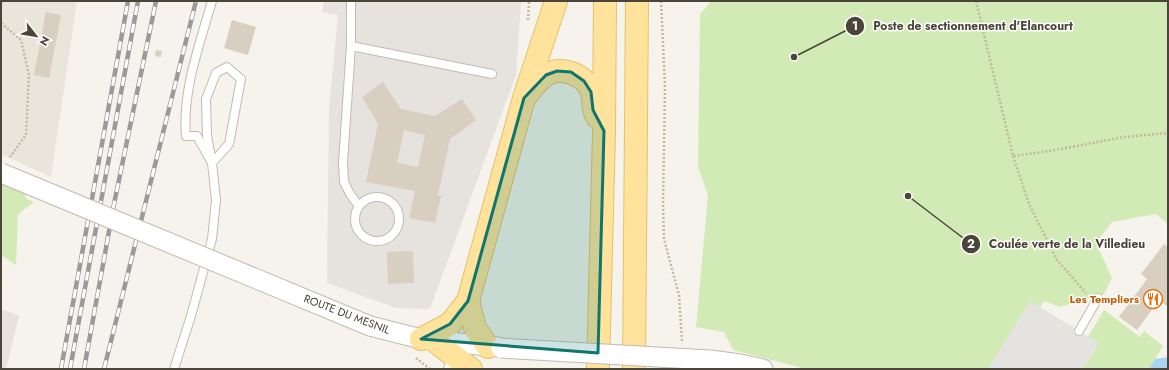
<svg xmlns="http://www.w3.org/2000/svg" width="1169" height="370" viewBox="0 0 1169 370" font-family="Jost,sans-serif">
  <rect width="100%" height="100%" fill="#f6f3ec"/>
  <polygon fill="#eae5da" points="1,1 77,1 51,177 1,154"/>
  <g fill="#e6e2dd">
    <polygon points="324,1 521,1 516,75 430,309 396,308 327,283 329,107 338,15 322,12"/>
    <polygon points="1,309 19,316 6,369 1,369"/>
  </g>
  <g fill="#d2eab5">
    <polygon points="711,1 1168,1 1168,224 1156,214 1112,222 1096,243 1112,278 1104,294 1060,307 1044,301 1003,369 802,369 799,367 733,350 724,332 696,327 708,195 698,167 700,14"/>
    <polygon points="1,183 24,193 27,199 34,202 18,214 16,265 1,255"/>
    <polygon points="1104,310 1140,337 1144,331 1163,346 1149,369 1083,369 1099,343 1088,337"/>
  </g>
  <polygon fill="#e5e3e0" points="1030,301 1099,343 1083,369 988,369"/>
  <polygon fill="#a9d4f2" points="1168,357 1168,369 1149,369 1155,359"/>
  <g fill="#d8cfc1" fill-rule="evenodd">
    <polygon points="46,12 61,15 49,78 34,75"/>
    <polygon points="232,20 256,27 248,55 224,48"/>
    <polygon points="156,50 162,51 161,57 155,56"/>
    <path d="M383,82L401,109L435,116L462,99L476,120L450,139L438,195L441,196L435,223L409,218L415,191L366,182L378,124L362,97ZM404,130L425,135L418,167L397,163Z"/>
    <polygon points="1164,244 1168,247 1168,307 1159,300 1137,330 1119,317 1147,279 1141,274"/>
    <polygon points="413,251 414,283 388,284 387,252"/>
  </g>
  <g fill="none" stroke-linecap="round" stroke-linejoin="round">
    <defs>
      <g id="service">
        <polyline points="351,1 351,46 343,162 344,182 350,194 359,206"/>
        <polyline points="351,46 492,74"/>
        <polygon points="227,67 241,79 229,144 212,163 207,136 206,99 216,73"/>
        <circle cx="377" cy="219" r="22"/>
        <polyline points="1079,331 1098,298"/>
        <path d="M174,369L191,316L212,239L216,200L212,163L197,136H186C182,91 200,43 212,1"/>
        <polyline points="448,369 452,356"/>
      </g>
      <g id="tertiary">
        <polyline points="370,326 421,339 498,347"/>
        <polyline points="710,360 740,364 763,369"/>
      </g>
      <g id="primary">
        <path d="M526,96C532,89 538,80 546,75C561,65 587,75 592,93C594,102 592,109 597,117"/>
        <polyline points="468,301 475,328 488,347"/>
        <polyline points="421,339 450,324 468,301 524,98 556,1"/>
        <polyline points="436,342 471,369"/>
        <polyline points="598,369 604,131 605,1"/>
        <polyline points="634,369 637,1"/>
      </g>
    </defs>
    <use href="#service" stroke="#c2bbae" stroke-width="10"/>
    <use href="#tertiary" stroke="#c2bbae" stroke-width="21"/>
    <use href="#primary" stroke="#e6c16a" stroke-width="24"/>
    <g stroke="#c4b79f" stroke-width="2.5" stroke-dasharray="2 2" stroke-linecap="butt">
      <polyline points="661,1 665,86 663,203 664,239 679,295 682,341"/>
      <polyline points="976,1 1013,156 1050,151 1124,137 1168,133"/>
      <polyline points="528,20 529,1"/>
      <polyline points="1,23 21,40 29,75 26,135 10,157"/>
      <polyline points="1013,156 1029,204 1057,260 1086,293"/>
      <polyline points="416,358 430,369"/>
    </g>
    <use href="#service" stroke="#fff" stroke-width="8"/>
    <use href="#tertiary" stroke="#fff" stroke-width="19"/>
    <use href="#primary" stroke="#ffe39c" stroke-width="22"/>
    <defs>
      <g id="rail">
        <polyline points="61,369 128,1"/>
        <polyline points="70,369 138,1"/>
        <polyline points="84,369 114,204 156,1"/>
        <polyline points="104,369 196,1"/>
      </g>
    </defs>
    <use href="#rail" stroke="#9a9a9a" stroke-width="4.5"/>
    <use href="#rail" stroke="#fff" stroke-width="3" stroke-dasharray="9" stroke-linecap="butt"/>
    <defs>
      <g id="tertiary-bridge">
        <polyline points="1,173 370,326"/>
        <polyline points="501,348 710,360"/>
      </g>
    </defs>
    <use href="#tertiary-bridge" stroke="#c2bbae" stroke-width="21" stroke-linecap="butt"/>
    <use href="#tertiary-bridge" stroke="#fff" stroke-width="19"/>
  </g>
  <path fill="#0f766e" fill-opacity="0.2" stroke="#0f766e" stroke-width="3" stroke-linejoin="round" d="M557,71L571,72L584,81L591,92L593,110L604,131L598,353L421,339L450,324L468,301L524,98L546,75Z"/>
  <defs>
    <symbol id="restaurant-ring" viewBox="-11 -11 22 22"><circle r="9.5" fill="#fff" stroke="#e8710a" stroke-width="1.5"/><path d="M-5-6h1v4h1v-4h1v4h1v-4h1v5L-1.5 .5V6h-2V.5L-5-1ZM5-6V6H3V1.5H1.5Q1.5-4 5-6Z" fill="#e8710a"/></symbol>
  </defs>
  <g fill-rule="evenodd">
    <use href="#restaurant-ring" x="1142" y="288" width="22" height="22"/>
  </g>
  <g text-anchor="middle" stroke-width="3" stroke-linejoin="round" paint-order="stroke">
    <g font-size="11" font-weight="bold" fill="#c56008" stroke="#fff" text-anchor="end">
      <text x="1139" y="303">Les Templiers</text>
    </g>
    <g font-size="11" fill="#4b4439" stroke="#fff">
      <text transform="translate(347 314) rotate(21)" y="4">ROUTE DU MESNIL</text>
    </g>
  </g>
  <path fill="none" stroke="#4b4439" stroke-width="1.5" d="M794 57L855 26M908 196L971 244"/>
  <g fill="#4b4439" stroke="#fff" stroke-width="1.5">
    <circle cx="794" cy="57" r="4"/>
    <circle cx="908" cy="196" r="4"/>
    <circle cx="855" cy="26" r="10"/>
    <circle cx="971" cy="244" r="10"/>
  </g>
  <g font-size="12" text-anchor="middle" font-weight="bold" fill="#fff">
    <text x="855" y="30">1</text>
    <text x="971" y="248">2</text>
  </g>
  <g font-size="12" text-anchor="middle" font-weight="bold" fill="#4b4439" stroke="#fff" stroke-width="3" stroke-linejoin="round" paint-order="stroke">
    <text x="973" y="30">Poste de sectionnement d'Elancourt</text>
    <text x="1067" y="248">Coulée verte de la Villedieu</text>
  </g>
  <rect width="1169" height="370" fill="none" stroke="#4b4439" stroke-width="4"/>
  <g transform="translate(36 36) rotate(121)" stroke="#ffffff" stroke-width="3" paint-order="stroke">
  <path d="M0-3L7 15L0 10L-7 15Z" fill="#4b4439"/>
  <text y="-6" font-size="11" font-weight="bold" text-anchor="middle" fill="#4b4439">N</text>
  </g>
</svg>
